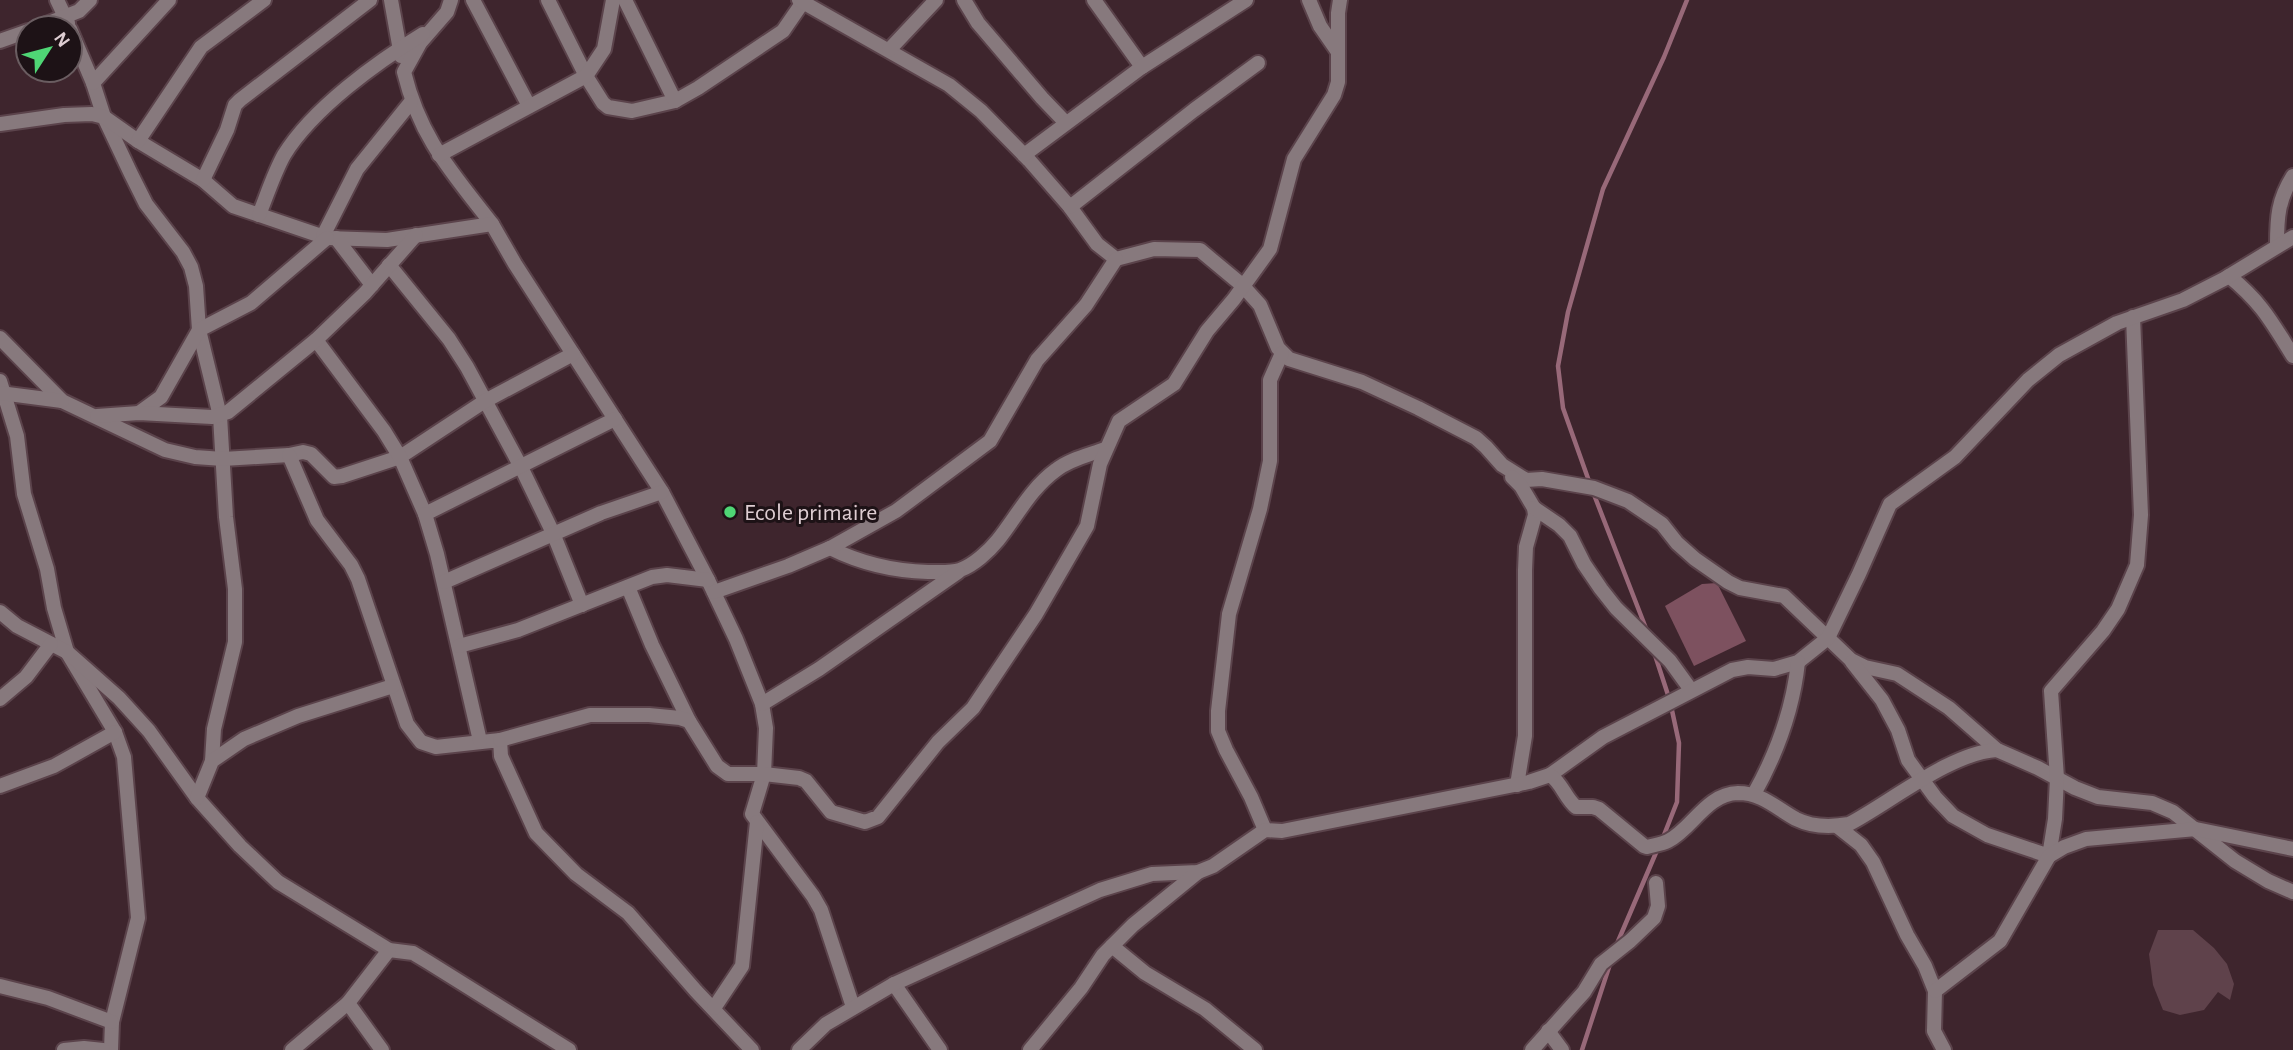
<svg xmlns="http://www.w3.org/2000/svg" width="2293" height="1050" viewBox="0 0 2293 1050" font-family="'Alegreya Sans',sans-serif">
  <rect width="100%" height="100%" fill="#3e252d"/>
  <polygon fill="#5f424b" points="2158,930 2193,930 2214,948 2227,964 2234,984 2230,1000 2218,992 2204,1010 2180,1015 2163,1010 2153,985 2149,954"/>
  <polygon fill="#7d515f" points="1717,583 1746,641 1694,666 1665,606 1702,584"/>
  <g fill="none" stroke-linecap="round" stroke-linejoin="round">
    <g stroke="#986979" stroke-width="4.5">
      <polyline points="1590,484 1563,408 1558,366 1568,312 1603,189 1664,57 1687,0"/>
      <polyline points="1593,492 1647,631"/>
      <polyline points="1654,652 1670,701 1679,743 1677,802 1662,840"/>
      <polyline points="1616,946 1658,848"/>
      <polyline points="1582,1050 1611,961"/>
    </g>
    <defs>
      <g id="minor">
        <polyline points="57,0 68,23"/>
        <polyline points="391,0 401,56"/>
        <path d="M451,0L447,12L420,43L404,72C420,138 451,171 492,224"/>
        <polyline points="473,0 529,106"/>
        <polyline points="548,0 586,76 603,103 608,107 632,111 675,101 698,88 783,31 803,2"/>
        <polyline points="625,0 675,101"/>
        <polyline points="799,0 949,85 981,111 1029,160 1070,207 1097,244 1116,259 1154,249 1200,250 1242,285 1260,305 1278,348 1289,359 1362,382 1418,408 1476,438 1486,447 1502,465 1526,480 1542,479 1594,488 1628,501 1662,524 1677,543 1695,559 1728,582 1740,588 1784,596 1851,660 1865,667 1897,674 1949,708 1997,750 2038,768 2075,788 2098,797 2152,803 2173,812 2235,861 2268,881 2293,892"/>
        <polyline points="964,0 978,23 1042,98 1066,123"/>
        <polyline points="1094,0 1142,67"/>
        <polyline points="1309,0 1320,26 1338,52"/>
        <polyline points="36,28 79,11 90,0"/>
        <polyline points="70,29 93,83 104,117 131,174 146,204 183,252 191,267 196,286 199,330 220,416 226,517 235,589 235,642 214,729 212,761"/>
        <polyline points="0,41 28,31"/>
        <polyline points="889,50 936,0"/>
        <polyline points="93,83 169,0"/>
        <polyline points="0,124 64,115 92,114 104,117 138,141 203,180 233,206 327,238 387,240 492,224 515,264 662,492 708,580 736,639 762,704 766,728 764,774 752,814 813,896 821,910 853,1007"/>
        <polyline points="138,141 201,47 264,0"/>
        <polyline points="439,155 586,76 604,49 613,0"/>
        <polyline points="1024,155 1142,67 1246,0"/>
        <polyline points="203,180 227,130 235,105 240,100 370,0"/>
        <polyline points="1070,207 1194,110 1258,63"/>
        <path d="M259,215C267,195 274,173 284,155C313,108 377,62 423,34"/>
        <polyline points="323,236 357,169 411,102"/>
        <polyline points="336,238 372,285"/>
        <path d="M2277,245C2277,217 2278,200 2293,176"/>
        <polyline points="389,265 449,339 467,367 521,467 553,533 582,605"/>
        <path d="M2229,276C2262,303 2271,321 2293,356"/>
        <polyline points="0,338 62,401 165,450 195,457 223,459 289,455 303,452 311,454 334,477 342,476 400,457 485,401 573,354"/>
        <polyline points="316,340 384,431 400,457 425,514 615,419"/>
        <polyline points="0,381 17,436 24,494 47,569 54,608 67,652 115,732 124,757 138,918 112,1022 111,1050"/>
        <polyline points="0,393 62,401"/>
        <polyline points="139,413 161,397 199,330 251,303 327,238"/>
        <polyline points="97,416 139,413 212,417 228,412 316,340 365,293 416,235"/>
        <polyline points="289,455 317,520 351,565 358,579 407,724 421,742 436,747 500,740 501,756 536,833 576,874 628,913 696,991 752,1050"/>
        <polyline points="1512,477 1521,486 1534,508 1535,515 1526,547 1525,570 1525,736 1517,785"/>
        <polyline points="1534,508 1559,525 1570,536 1584,564 1601,589 1616,608 1670,661 1691,690"/>
        <polyline points="425,514 437,554 480,741"/>
        <path d="M830,548C862,564 892,571 928,572C938,572 951,573 960,570C974,565 989,551 998,540C1017,516 1031,488 1056,470C1070,459 1089,455 1105,449"/>
        <polyline points="444,582 601,513 662,492"/>
        <polyline points="628,587 652,645 689,721"/>
        <polyline points="714,592 788,566 830,548 896,511 990,441 1037,360 1086,305 1116,259"/>
        <polyline points="0,612 17,626 67,652 119,698 149,731 197,798 240,846 278,882 389,950 413,953 428,962 569,1050"/>
        <polyline points="459,646 518,630 652,577 667,575 708,580"/>
        <polyline points="1852,662 1882,700 1898,730 1908,760 1935,797 1953,816 1987,835 2049,856 2055,819 2057,778 2051,691 2103,631 2118,609 2137,565 2141,515 2133,317"/>
        <polyline points="0,699 26,677 51,644"/>
        <polyline points="762,704 819,669 958,572"/>
        <polyline points="500,740 590,715 649,715 680,718 689,721 717,766 728,774 764,774 799,778 806,781 831,812 865,822 878,817 938,742 973,708 1036,614 1087,526 1100,464 1119,421 1174,384 1207,331 1234,299 1270,249 1294,159 1334,95 1338,82 1338,13 1340,0"/>
        <polyline points="1550,775 1603,737 1732,670 1748,667 1774,669 1798,662 1828,638 1859,574 1890,504 1955,457 2028,380 2059,355 2117,323 2183,300 2224,279 2293,237"/>
        <polyline points="0,786 54,766 115,732"/>
        <path d="M1754,794C1777,753 1793,709 1798,662"/>
        <polyline points="197,798 212,761 244,739 298,716 393,686"/>
        <polyline points="1837,826 1861,845 1873,862 1907,935 1925,966 1935,991 1934,1031 1944,1050"/>
        <polyline points="1265,830 1251,797 1226,750 1218,731 1218,711 1229,614 1260,509 1270,461 1270,380 1282,353"/>
        <polyline points="1112,946 1145,973 1205,1009 1255,1050"/>
        <polyline points="894,984 940,1050"/>
        <polyline points="0,986 48,998 112,1022"/>
        <polyline points="1935,991 2000,941 2049,856 2064,847 2086,839 2196,829 2293,849"/>
        <polyline points="714,1008 742,966 757,822"/>
        <polyline points="1548,1031 1562,1050"/>
        <polyline points="64,1050 84,1048 103,1050"/>
        <polyline points="292,1050 348,1003"/>
        <polyline points="382,1050 348,1003 389,950"/>
        <path d="M799,1050L826,1024L894,984L1100,890L1152,874L1198,872L1213,866L1265,830L1282,831L1529,782L1550,775C1562,783 1565,798 1576,807H1593L1599,809L1644,846L1647,847C1654,845 1662,844 1668,841C1693,828 1706,794 1738,793C1762,793 1776,808 1796,819C1812,827 1832,827 1849,824C1889,803 1952,752 1997,750"/>
        <polyline points="1030,1050 1081,988 1103,955 1133,925 1198,872"/>
        <polyline points="1532,1050 1584,992 1601,964 1630,941 1654,918 1658,906 1656,883"/>
      </g>
    </defs>
    <use href="#minor" stroke="#5b434b" stroke-width="18"/>
    <use href="#minor" stroke="#87797d" stroke-width="14"/>
  </g>
  <circle fill="#4fd675" stroke="#1d1216" stroke-width="2.5" cx="730" cy="512" r="7"/>
  <g text-anchor="middle" stroke-width="6" stroke-linejoin="round" paint-order="stroke">
    <g font-size="24" fill="#decdd2" stroke="#1d1216" text-anchor="start">
      <text x="744" y="520">Ecole primaire</text>
    </g>
  </g>
  <g transform="translate(49 49) rotate(54)"><circle r="33" fill="#1d1216" stroke="#6a5d61" stroke-width="2"/>
  <path d="M0-5L12 26L0 18L-12 26Z" fill="#4fd675"/>
  <text y="-10" font-size="19" font-weight="bold" text-anchor="middle" fill="#decdd2">N</text>
  </g>
</svg>
